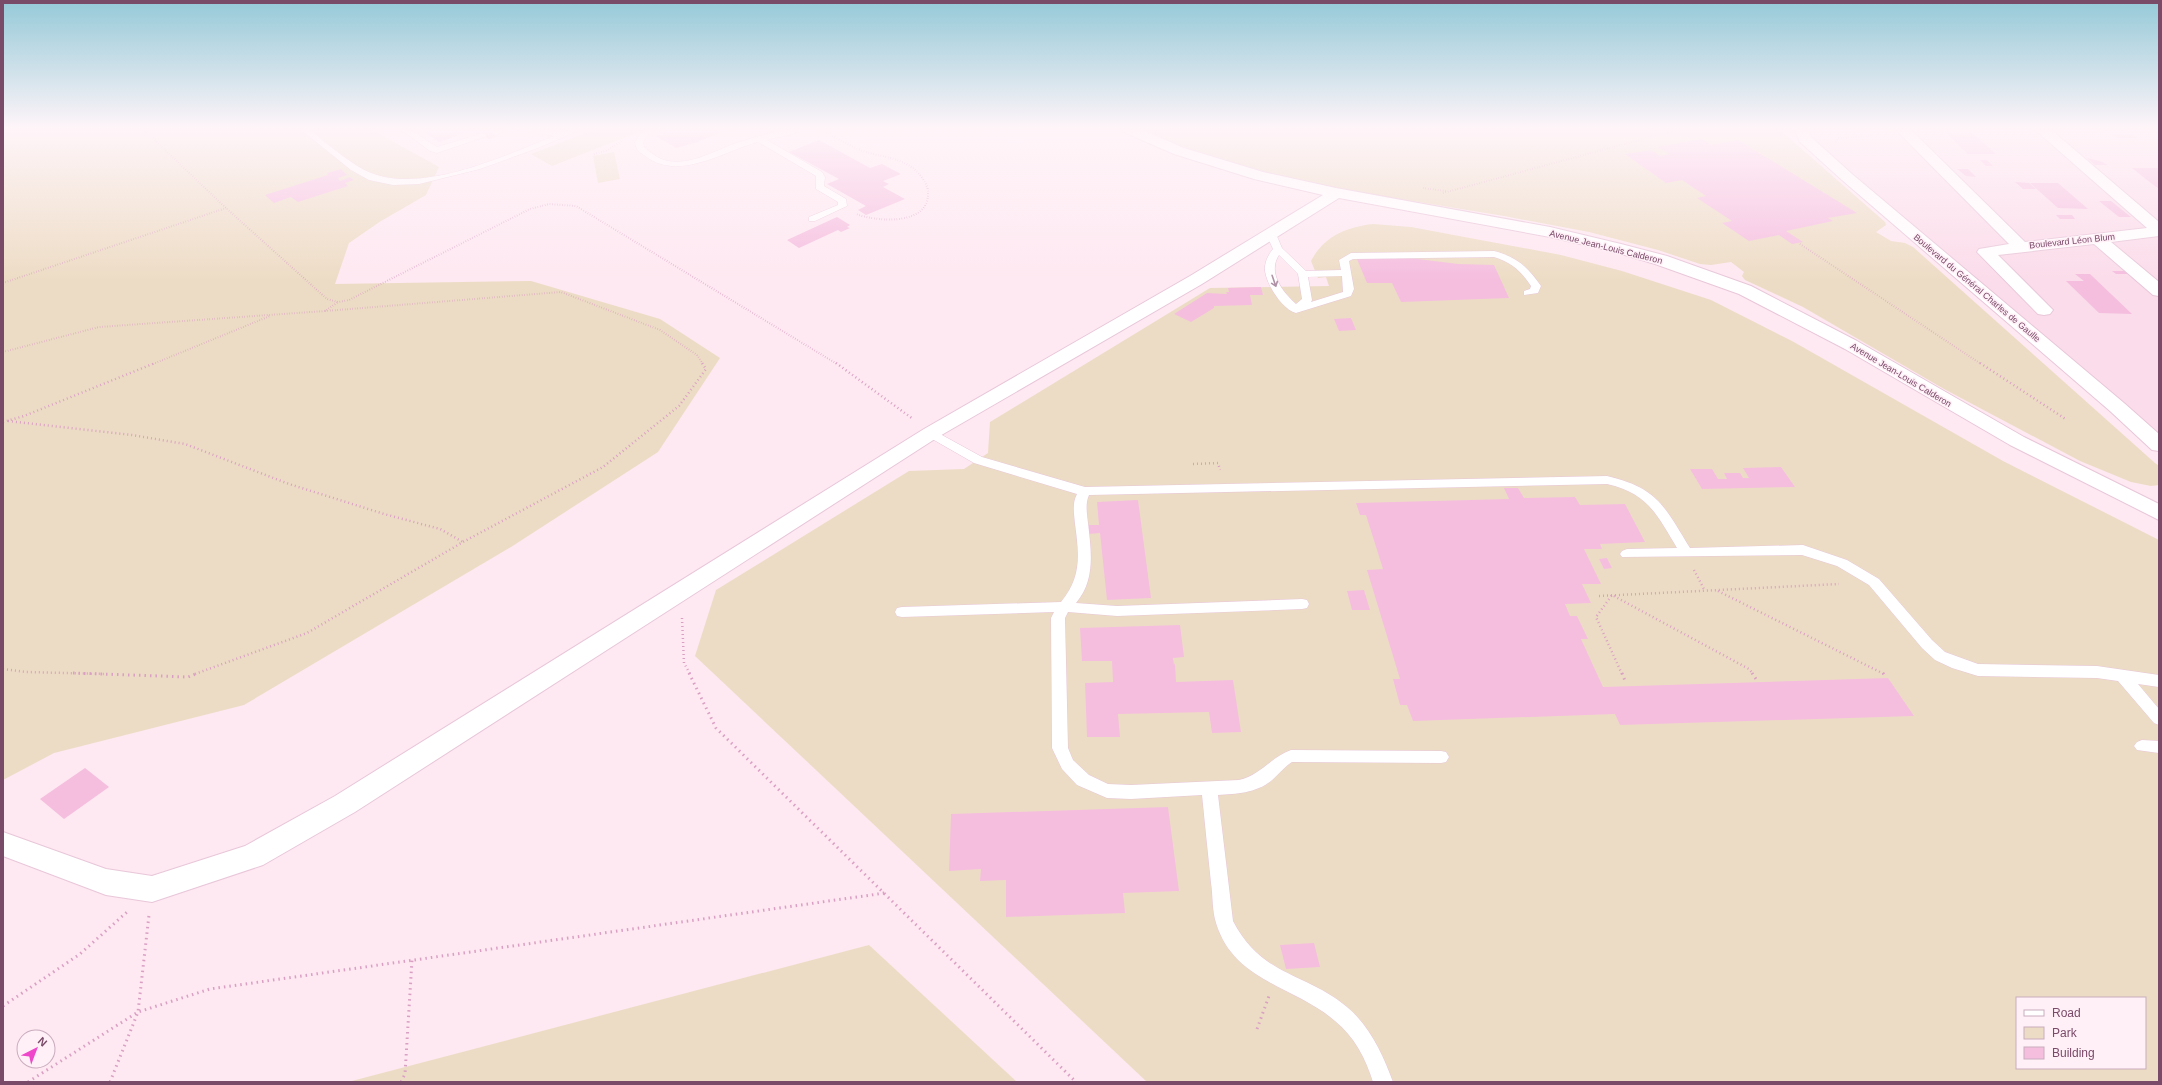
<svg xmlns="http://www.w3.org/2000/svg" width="2162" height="1085" viewBox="0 0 2162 1085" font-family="Helvetica,sans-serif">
  <rect width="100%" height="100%" fill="#fee8f1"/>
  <polygon fill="#fbdcea" points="1813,128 2159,128 2159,446 1813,140 1811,134"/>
  <g fill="#eddcc5" fill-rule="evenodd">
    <polygon points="3,128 369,128 439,167 426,195 381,221 349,243 335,284 531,281 660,319 720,358 658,452 511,547 244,705 54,753 3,780"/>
    <polygon points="599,128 639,128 644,130 552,166 531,154"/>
    <polygon points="1137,128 1778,128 1775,129 1787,136 1885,222 1886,225 1876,232 1891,241 1905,243 1913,247 2155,463 2159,466 2159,485 2151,486 2131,482 2080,461 1944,389 1803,307 1745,280 1742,276 1744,272 1731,262 1711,265 1700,264 1658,250 1589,232 1504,216 1351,191 1273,174 1200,153"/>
    <polygon points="614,152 620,179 598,183 593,156"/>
    <path d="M1373,224L1411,227L1561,255L1622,271L1711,300L1792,341L2003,461L2159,540V1082H1147L695,656L716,590L909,471L964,469L988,453L990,422L1210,288L1329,286L1326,277L1318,278L1311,261C1324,236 1347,227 1373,224ZM2017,998H2145V1068H2017Z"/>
    <polygon points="869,945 1017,1082 348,1082"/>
  </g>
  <g fill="#f5bedf">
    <polygon points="437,128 485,128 499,136 489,139 481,134 477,135 471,131 439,142 424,132"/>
    <polygon points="672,128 737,128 729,131 725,129 717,131 720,133 699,141 701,141 676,148 656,136 662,134 660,133"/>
    <polygon points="2099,128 2125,128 2130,132 2103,132"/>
    <polygon points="1945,132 1971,132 1996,154 1968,154"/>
    <polygon points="2112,134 2132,134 2137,138 2117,138"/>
    <polygon points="1702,139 1711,145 1738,140 1857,213 1828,218 1833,221 1786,231 1803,242 1792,244 1779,235 1749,241 1722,223 1732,221 1697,198 1706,196 1682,180 1666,183 1625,154 1651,150 1660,156 1670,154 1658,147"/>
    <polygon points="819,140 870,168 882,164 901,174 883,181 889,184 883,187 905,199 866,215 858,210 866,206 827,184 839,179 789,152"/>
    <polygon points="2087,158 2103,162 2107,165 2095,165"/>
    <polygon points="1980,160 1987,160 1993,166 1986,166"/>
    <polygon points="2132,168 2159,168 2159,189 2147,180"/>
    <polygon points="341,169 347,175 338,178 340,181 350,177 354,180 345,183 348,186 298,202 291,197 274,203 265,195 328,175 327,173"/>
    <polygon points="1957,169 1968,169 1976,177 1966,176"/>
    <polygon points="2015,182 2029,183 2036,189 2023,189"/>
    <polygon points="2030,183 2058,183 2088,209 2058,208"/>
    <polygon points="2099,201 2111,201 2131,217 2119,217"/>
    <polygon points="2056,215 2072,215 2075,219 2060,219"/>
    <polygon points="837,217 850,225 847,227 850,228 841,232 838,230 799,248 787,240"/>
    <polygon points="1402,257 1458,264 1494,265 1509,298 1401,302 1392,283 1367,283 1357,259"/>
    <polygon points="2112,271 2126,271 2130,274 2116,274"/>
    <polygon points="2075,274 2090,274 2132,314 2099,313 2066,281 2084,281"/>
    <polygon points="1261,287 1263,295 1250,295 1252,305 1214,306 1214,308 1191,322 1174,314 1207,293 1227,294 1226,292 1229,292 1228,288"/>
    <polygon points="1351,318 1356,330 1339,331 1334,319"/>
    <polygon points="1781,467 1795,487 1702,489 1690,469 1712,469 1718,479 1727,479 1724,473 1740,473 1743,478 1749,478 1743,468"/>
    <polygon points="1504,488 1518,488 1524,498 1575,497 1580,505 1625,504 1645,542 1600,544 1602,549 1584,549 1601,584 1582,584 1591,603 1565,604 1570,616 1577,616 1588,639 1581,639 1603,687 1888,678 1914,716 1620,725 1615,714 1413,721 1407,705 1400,705 1393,679 1400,679 1367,570 1383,569 1366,515 1360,515 1356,503 1509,499"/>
    <polygon points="1138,500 1151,598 1107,600 1100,533 1088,534 1087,525 1099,525 1097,502"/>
    <polygon points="1607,558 1612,568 1604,569 1599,559"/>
    <polygon points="1364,590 1370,610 1352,610 1347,591"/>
    <polygon points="1180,625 1184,657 1173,658 1174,665 1175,663 1176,682 1233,680 1241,732 1212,733 1209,712 1118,714 1120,737 1087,737 1085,683 1113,682 1112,661 1082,661 1080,628"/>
    <polygon points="85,768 109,787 64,819 40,799"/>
    <polygon points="1168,807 1179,891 1123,893 1125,913 1006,917 1006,880 980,881 981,869 949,871 951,814"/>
    <polygon points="1314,943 1320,967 1286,969 1280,945"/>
  </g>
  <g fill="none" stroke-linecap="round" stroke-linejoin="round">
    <defs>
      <g id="lane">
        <path d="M299,128C301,128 306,127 308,128C313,130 318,136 322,140C334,149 346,159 359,167C412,200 501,157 554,136L519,130L515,128H535L563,132L574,128H585L538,148L480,169L419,184L393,185L369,180L351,170Z"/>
        <polygon points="399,128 408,128 437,147 483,133 487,136 437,153 430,151"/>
        <polygon points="500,128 512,128 496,135 492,132"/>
        <path d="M647,128H657L648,135L643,142L644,147C651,153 658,159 668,161C691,165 714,151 736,143C758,136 784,128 807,128L793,134L767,140L822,172L825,177L824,186L846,199L847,206L815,221H809V217L838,205V202L816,189V176L758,142C724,151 679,182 645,156C639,152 636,150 635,142L642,131Z"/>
        <path d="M1271,231L1276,234L1282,248L1306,271L1341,270L1339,260L1351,253L1494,251C1517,257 1528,267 1541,286L1538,293L1524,295V291L1530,289L1531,286C1521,271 1511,262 1494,257L1353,259L1349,261L1354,289L1351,296L1296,313C1282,310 1263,280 1265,266C1266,259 1269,254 1273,249L1266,234ZM1279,255L1298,274L1302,299L1296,304C1283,292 1267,273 1279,255ZM1342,276L1343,292L1311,302L1312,300L1308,277Z"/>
        <path d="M931,429L982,457L1085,487L1607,476C1658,488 1664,506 1690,548L1803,545L1847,560L1879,579L1932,640L1945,652L1978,664L2097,666L2159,675V687L2138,684L2159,709V725L2154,723L2118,681L2097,678L1978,676L1952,668L1935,660L1922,648L1869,585L1837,566L1802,555L1622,557L1620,554L1622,551L1627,549L1677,548C1657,515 1648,493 1607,484L1089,495C1085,504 1087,513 1088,523C1091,550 1096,580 1076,603L1117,606L1302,599L1307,600L1309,604L1307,608L1302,609L1117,616L1068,612L1065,618L1068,748L1073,760L1089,775L1108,784L1131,785L1239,780C1261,775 1271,757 1291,750L1441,751L1446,752L1449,757L1446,762L1441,763L1292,762C1284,767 1278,775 1271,781C1256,793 1236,794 1218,795L1233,921C1262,977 1305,972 1347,1007C1370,1026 1383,1055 1393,1082H1373C1366,1059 1354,1036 1335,1021C1295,986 1234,982 1216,923C1212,911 1213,896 1211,883C1208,854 1205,825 1202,795L1131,799L1107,798L1077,785L1062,769L1052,748L1051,618L1054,612L902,617L897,616L895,612L897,608L902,607L1061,602C1082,577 1079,554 1075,524C1074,513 1072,503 1077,494L974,463L927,436L925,433L927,430Z"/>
        <polygon points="2142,740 2159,741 2159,753 2137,750 2134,746 2137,742"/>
      </g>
      <g id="street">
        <polygon points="1119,128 1138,128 1184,148 1263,172 1336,188 1550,227 1621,244 1667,256 1751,286 1857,341 2024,437 2159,504 2159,520 2010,445 1845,349 1739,294 1655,264 1611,251 1550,237 1339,198 1202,284 938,437 355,812 263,865 152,902 106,895 3,856 3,832 106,869 152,876 245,846 335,796 924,429 1190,276 1323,195 1254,179 1174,154 1121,131"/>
        <polygon points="1794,128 1808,128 1811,137 1852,174 2124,403 2159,434 2159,451 2152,450 2110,411 1842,180 1800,142"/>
        <polygon points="1894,128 1909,128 2025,242 2147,228 2033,128 2049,128 2159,222 2159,236 2111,242 2159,282 2159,296 2153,295 2094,244 1998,255 2053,310 2050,314 2044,315 2038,314 1977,252 1979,249 2009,244"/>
      </g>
    </defs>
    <use href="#lane" stroke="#e8c7d9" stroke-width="1"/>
    <use href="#street" stroke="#e8c7d9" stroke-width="2"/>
    <g stroke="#daa0c4" stroke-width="2" stroke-dasharray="0.5 2" stroke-linecap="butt">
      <polyline points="142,128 226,208 327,299 338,302 349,300 530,209 549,204 576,206 837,364"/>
      <path d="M819,129C834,136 847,145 863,151C880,157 899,157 914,169C920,174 928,184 928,192C930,226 877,222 856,214"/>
      <polyline points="1836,142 1838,138 1870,136"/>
      <polyline points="594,154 608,150 623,140"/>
      <polyline points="1423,188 1446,191"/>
      <polyline points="1443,193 1684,128"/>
      <polyline points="1800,244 1981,364"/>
      <polyline points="3,283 226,208"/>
      <polyline points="325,311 561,292 660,330 697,355 703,364"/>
      <polyline points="3,352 99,327 325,311 338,302"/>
      <polyline points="153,364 270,316"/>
    </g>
    <g stroke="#daa0c4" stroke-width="2.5" stroke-dasharray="1 3" stroke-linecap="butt">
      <polyline points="836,363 913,419"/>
      <polyline points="1980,363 2067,420"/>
      <polyline points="8,421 132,435 185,444 289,484 384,514 440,529 463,542"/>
      <polyline points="3,422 24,416 155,363"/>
      <polyline points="1193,464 1218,463 1220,470"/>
      <polyline points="1694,570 1705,591"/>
      <polyline points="1718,591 1884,674"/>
      <polyline points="1599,596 1839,584"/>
      <polyline points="682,618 684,663 690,674"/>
      <polyline points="3,669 26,672 105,674"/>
      <polyline points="195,674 307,633 463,542 603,467 679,406 706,369 702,363"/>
      <polyline points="1622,674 1596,617 1612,595 1749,669 1753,674"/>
    </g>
    <g stroke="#daa0c4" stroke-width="3" stroke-dasharray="1.5 4" stroke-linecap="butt">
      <polyline points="73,673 188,677 198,673"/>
      <polyline points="689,673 716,728 1076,1082"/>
      <polyline points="1622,673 1625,681"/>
      <polyline points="1752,673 1756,679"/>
      <polyline points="1883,673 1885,676"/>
      <polyline points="3,1006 80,954 127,912"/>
      <polyline points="1257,1029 1269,996"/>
      <polyline points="28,1082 138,1012 210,989 885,893"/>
      <polyline points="110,1082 138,1012 149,915"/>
      <polyline points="401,1082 405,1074 412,960"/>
    </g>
    <use href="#lane" fill="#fff" fill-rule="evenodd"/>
    <use href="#street" fill="#fff" fill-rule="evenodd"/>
  </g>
  <defs><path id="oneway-shaft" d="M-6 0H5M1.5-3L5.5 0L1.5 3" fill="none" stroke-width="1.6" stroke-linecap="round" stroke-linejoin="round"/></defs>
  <use stroke="#af92a5" href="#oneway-shaft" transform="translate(1274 281) rotate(71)"/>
  <linearGradient id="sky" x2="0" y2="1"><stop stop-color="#95c9d8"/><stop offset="0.46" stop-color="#fff5f9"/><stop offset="1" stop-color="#fff5f9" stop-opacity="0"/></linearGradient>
  <rect width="2162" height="280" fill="url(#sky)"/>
  <g text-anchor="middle" stroke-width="3" stroke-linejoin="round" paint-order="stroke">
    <g font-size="9" fill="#7a4a69" stroke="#ffeff6">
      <text transform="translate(2072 241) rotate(-6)" y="3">Boulevard Léon Blum</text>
      <text transform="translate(1606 247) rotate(14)" y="3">Avenue Jean-Louis Calderon</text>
      <text transform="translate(1977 288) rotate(40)" y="3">Boulevard du Général Charles de Gaulle</text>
      <text transform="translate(1901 375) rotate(31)" y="3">Avenue Jean-Louis Calderon</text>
    </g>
  </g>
  <rect width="2162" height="1085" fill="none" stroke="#7a4a69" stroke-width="8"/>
  <rect x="2016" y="997" width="130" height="72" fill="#ffeff6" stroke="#caadbe"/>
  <rect x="2024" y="1010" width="20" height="6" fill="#ffffff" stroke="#caadbe"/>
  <text x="2052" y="1017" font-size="12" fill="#7a4a69">Road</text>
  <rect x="2024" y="1027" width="20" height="12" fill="#eddcc5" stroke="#caadbe"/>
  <text x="2052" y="1037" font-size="12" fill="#7a4a69">Park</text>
  <rect x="2024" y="1047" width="20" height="12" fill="#f5bedf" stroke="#caadbe"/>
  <text x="2052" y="1057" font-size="12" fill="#7a4a69">Building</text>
  <g transform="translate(36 1049) rotate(42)"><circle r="19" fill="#ffeff6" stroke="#caadbe"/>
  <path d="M0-3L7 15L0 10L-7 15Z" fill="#ee47ca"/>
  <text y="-6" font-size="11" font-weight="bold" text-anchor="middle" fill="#7a4a69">N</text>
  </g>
</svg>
